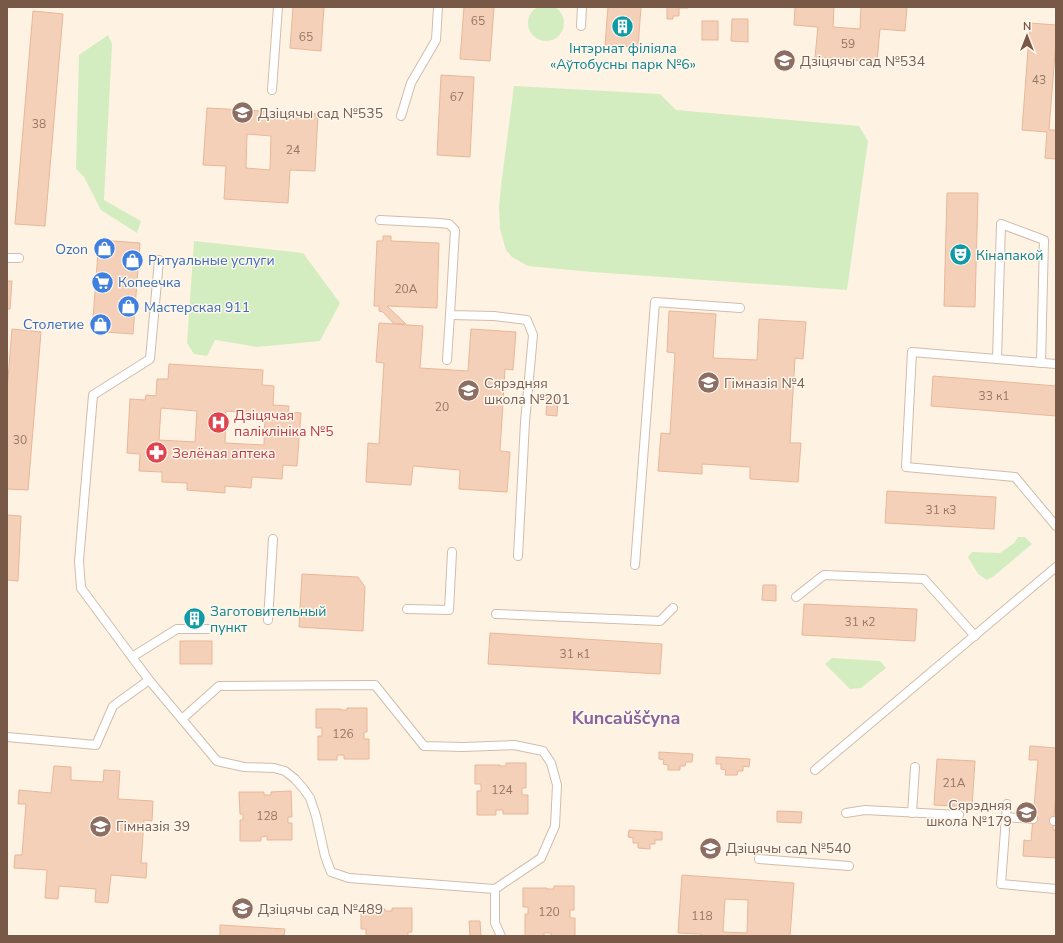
<svg xmlns="http://www.w3.org/2000/svg" width="1063" height="943" viewBox="0 0 1063 943" font-family="'Nunito Sans',sans-serif">
  <rect width="100%" height="100%" fill="#fef3e3"/>
  <g fill="#d3edc0">
    <circle cx="546" cy="23" r="18"/>
    <polygon points="108,35 112,44 104,200 141,221 137,233 101,210 84,177 76,169 79,55"/>
    <polygon points="514,86 660,94 676,110 859,126 868,141 847,290 592,272 528,266 512,257 506,250 500,229 499,207 501,186"/>
    <polygon points="194,241 303,253 340,303 320,341 257,347 215,340 207,356 194,354 187,343"/>
    <polygon points="1018,537 1025,537 1032,544 994,576 987,580 978,574 968,557 972,552 1000,553 1014,543"/>
    <polygon points="832,658 880,661 886,668 861,688 850,689 825,664"/>
  </g>
  <g fill="#f5d0b9" stroke="#e9b698" fill-rule="evenodd">
    <polygon points="293,7 324,7 321,51 290,48"/>
    <polygon points="464,7 494,7 490,61 460,59"/>
    <polygon points="608,7 641,7 638,47 605,45"/>
    <polygon points="667,7 688,7 688,8 679,8 679,16 673,16 673,19 667,19"/>
    <polygon points="795,7 834,7 833,27 860,29 861,7 907,7 905,31 880,29 877,62 815,57 818,27 794,25"/>
    <polygon points="33,11 63,14 45,226 15,224"/>
    <polygon points="732,19 748,19 748,42 731,41"/>
    <rect x="702" y="21" width="16" height="19"/>
    <polygon points="1030,23 1056,25 1056,40 1049,130 1056,130 1056,159 1045,158 1047,132 1022,130"/>
    <polygon points="441,75 474,77 470,157 437,155"/>
    <path d="M207,108L318,114L315,171L290,170L288,203L224,199L226,166L203,165ZM247,134L271,136L270,170L246,168Z"/>
    <polygon points="947,193 978,193 975,307 944,306"/>
    <polygon points="383,236 391,236 391,241 439,243 437,308 387,306 406,324 394,324 383,312 379,311 379,306 374,306 377,241 383,241"/>
    <polygon points="99,240 140,243 133,334 92,331"/>
    <polygon points="7,281 12,281 10,309 7,309"/>
    <polygon points="669,311 716,314 713,358 757,360 759,319 806,322 803,359 795,358 790,443 801,443 798,482 750,479 750,467 702,464 702,474 658,471 661,433 670,434 675,353 667,352"/>
    <polygon points="379,323 423,326 420,368 468,371 471,329 516,332 513,370 505,369 500,451 510,452 507,492 459,489 460,470 413,466 411,485 366,482 368,443 379,444 384,363 376,362"/>
    <polygon points="12,329 41,332 28,490 7,489 7,391"/>
    <path d="M169,364L263,370L262,385L274,386L273,405L289,406L288,412L301,413L297,466L283,465L282,479L252,477L251,488L225,486V493L187,490V483L162,482V472L139,471L140,454L127,453L130,399L145,400L146,395L156,396L157,379H168ZM161,408L197,411L195,442L159,440ZM226,411L265,414L264,445L225,443Z"/>
    <polygon points="933,376 1056,386 1056,416 931,406"/>
    <polygon points="547,395 558,396 557,416 546,415"/>
    <polygon points="887,491 996,497 994,529 885,523"/>
    <polygon points="7,515 21,516 18,581 7,580"/>
    <polygon points="302,574 358,577 365,587 363,631 299,627"/>
    <polygon points="763,585 776,585 776,601 762,600"/>
    <polygon points="804,604 917,609 915,641 802,635"/>
    <polygon points="204,615 204,622 187,622 187,616"/>
    <polygon points="490,633 662,644 660,674 488,664"/>
    <rect x="180" y="641" width="32" height="23"/>
    <polygon points="347,708 367,708 367,732 364,732 364,739 369,739 369,759 344,759 344,755 337,755 337,760 318,760 318,736 322,736 322,728 316,728 316,709 341,709 341,710 347,710"/>
    <polygon points="1030,746 1056,748 1056,791 1053,830 1056,830 1056,858 1023,856 1024,840 1031,841 1038,760 1029,760"/>
    <polygon points="659,752 693,754 692,762 686,762 685,766 680,766 680,770 668,770 668,765 663,764 664,760 659,759"/>
    <polygon points="716,757 750,759 749,767 743,766 743,771 738,771 737,775 725,775 726,770 721,769 721,764 716,764"/>
    <polygon points="937,759 975,761 972,807 934,805"/>
    <polygon points="506,763 526,763 526,788 522,788 522,795 528,795 528,814 503,814 503,810 496,810 496,815 477,815 477,791 481,791 481,784 475,784 475,765 500,765 500,766 506,766"/>
    <polygon points="54,766 71,767 71,780 103,782 104,770 120,771 118,799 153,801 152,821 144,820 141,863 147,863 146,878 111,875 108,903 95,902 96,889 59,886 58,899 45,898 47,870 14,868 15,855 22,855 26,804 18,804 19,790 51,793"/>
    <polygon points="291,791 292,817 288,817 288,823 292,823 292,840 267,840 267,836 261,837 261,841 240,841 240,820 243,820 243,814 240,814 239,792 264,792 264,795 271,795 271,792"/>
    <polygon points="777,811 802,812 801,823 777,822"/>
    <polygon points="629,830 662,832 662,840 655,840 655,844 650,844 650,849 638,848 638,843 633,843 633,838 628,837"/>
    <path d="M682,875L794,883L790,936H701V934L678,933ZM725,899L748,900L747,933L723,932Z"/>
    <polygon points="554,886 574,886 574,910 570,910 570,918 575,918 575,936 551,936 551,933 544,933 544,936 525,936 525,914 528,914 528,907 523,907 523,888 547,888 547,889 554,889"/>
    <polygon points="392,908 412,908 412,932 408,932 408,936 366,936 366,929 361,929 361,909 385,909 385,911 392,911"/>
    <polygon points="469,921 480,921 481,936 470,936"/>
    <polygon points="220,925 285,929 284,936 220,936"/>
  </g>
  <g fill="none" stroke-linecap="round" stroke-linejoin="round">
    <defs>
      <g id="service">
        <polyline points="581,26 582,7"/>
        <polyline points="272,90 278,7"/>
        <polyline points="401,116 411,83 436,40 438,7"/>
        <polyline points="380,220 439,223 449,224 455,230 450,315 494,316 527,320 533,335 525,422 518,556"/>
        <polyline points="7,258 19,258"/>
        <polyline points="997,359 1001,224 1044,240 1041,363"/>
        <polyline points="447,360 450,315"/>
        <polyline points="1056,364 912,352 906,467 1015,477 1056,526"/>
        <polyline points="635,565 655,302 740,308"/>
        <polyline points="796,597 824,575 924,579 975,636"/>
        <polyline points="407,609 449,610 452,552"/>
        <polyline points="496,614 660,621 673,608"/>
        <polyline points="268,620 273,539"/>
        <polyline points="132,657 177,629 208,629"/>
        <polyline points="149,680 217,761 244,767 274,768 285,771 295,779 303,788 310,798 316,816 325,856 331,872 349,878 495,889"/>
        <polyline points="182,719 219,686 375,685 424,746 463,747 514,745 543,751 551,763 557,785 555,826 541,858 495,889 495,923 501,936"/>
        <polyline points="7,737 96,745 113,706 149,680 81,588 79,561 93,395 150,359 159,260"/>
        <polyline points="815,770 1056,567"/>
        <polyline points="1007,804 1001,884 1056,889"/>
        <polyline points="846,813 865,810 959,815"/>
        <polyline points="912,813 915,767"/>
        <polyline points="1006,817 1033,819"/>
        <polyline points="1054,821 1056,821"/>
        <polyline points="759,859 849,866"/>
      </g>
    </defs>
    <use href="#service" stroke="#d2bcab" stroke-width="10"/>
    <use href="#service" stroke="#fff" stroke-width="8"/>
  </g>
  <defs>
    <symbol id="building-disc" viewBox="-11 -11 22 22"><circle r="9.5" fill="#0f9aa8" stroke="#fff7eb"/><path d="M-4-6H4V6H1V3H-1V6H-4ZM-2.5-4.3h1.7v1.8h-1.7ZM.8-4.3h1.7v1.8H.8ZM-2.5-1h1.7V.8h-1.7ZM.8-1h1.7V.8H.8Z" fill="#fff"/></symbol>
    <symbol id="school-disc" viewBox="-11 -11 22 22"><circle r="9.5" fill="#8d6e63" stroke="#fff7eb"/><path d="M0-5L7-2L0 1L-7-2ZM-4 1L0 2.5L4 1V4Q0 6-4 4Z" fill="#fff"/></symbol>
    <symbol id="shop-disc" viewBox="-11 -11 22 22"><circle r="9.5" fill="#3f7fe0" stroke="#fff7eb"/><path d="M-5-2.5h2.3a2.7 3.5 0 0 1 5.4 0H5L5.5 6h-11ZM-1.5-2.5h3a1.5 2.3 0 0 0-3 0Z" fill="#fff"/></symbol>
    <symbol id="theatre-disc" viewBox="-11 -11 22 22"><circle r="9.5" fill="#0f9aa8" stroke="#fff7eb"/><path d="M-5-5.5Q0-4 5-5.5V0Q5 5 0 6Q-5 5-5 0ZM-3.3-2.5H-1v1.5H-3.3ZM1-2.5H3.3v1.5H1ZM-2.8 1Q0 5.5 2.8 1Z" fill="#fff"/></symbol>
    <symbol id="supermarket-disc" viewBox="-11 -11 22 22"><circle r="9.5" fill="#3f7fe0" stroke="#fff7eb"/><path d="M-6-5.5h2.5l.6 2H6L4.5 2H-2.5L-4.4-4H-6ZM-1.5 3.2a1.3 1.3 0 1 0 .1 0ZM3 3.2a1.3 1.3 0 1 0 .1 0Z" fill="#fff"/></symbol>
    <symbol id="hospital-disc" viewBox="-11 -11 22 22"><circle r="9.5" fill="#e0444e" stroke="#fff7eb"/><path d="M-5-5h3v3.5h4V-5h3V5h-3V1.5h-4V5h-3Z" fill="#fff"/></symbol>
    <symbol id="pharmacy-disc" viewBox="-11 -11 22 22"><circle r="9.5" fill="#e0444e" stroke="#fff7eb"/><path d="M-2-6h4v4h4v4h-4v4h-4v-4h-4v-4h4Z" fill="#fff"/></symbol>
  </defs>
  <g fill-rule="evenodd">
    <use href="#building-disc" x="610" y="14" width="25" height="25"/>
    <use href="#school-disc" x="772" y="48" width="25" height="25"/>
    <use href="#school-disc" x="230" y="100" width="25" height="25"/>
    <use href="#shop-disc" x="92" y="236" width="25" height="25"/>
    <use href="#theatre-disc" x="948" y="242" width="25" height="25"/>
    <use href="#shop-disc" x="120" y="248" width="25" height="25"/>
    <use href="#supermarket-disc" x="90" y="270" width="25" height="25"/>
    <use href="#shop-disc" x="116" y="294" width="25" height="25"/>
    <use href="#shop-disc" x="88" y="312" width="25" height="25"/>
    <use href="#school-disc" x="696" y="370" width="25" height="25"/>
    <use href="#school-disc" x="456" y="378" width="25" height="25"/>
    <use href="#hospital-disc" x="206" y="410" width="25" height="25"/>
    <use href="#pharmacy-disc" x="144" y="440" width="25" height="25"/>
    <use href="#building-disc" x="182" y="606" width="25" height="25"/>
    <use href="#school-disc" x="1014" y="800" width="25" height="25"/>
    <use href="#school-disc" x="88" y="814" width="25" height="25"/>
    <use href="#school-disc" x="698" y="836" width="25" height="25"/>
    <use href="#school-disc" x="230" y="896" width="25" height="25"/>
  </g>
  <g text-anchor="middle" stroke-width="3" stroke-linejoin="round" paint-order="stroke">
    <g font-size="12" fill="#977664">
      <text x="478" y="25">65</text>
      <text x="306" y="41">65</text>
      <text x="848" y="48">59</text>
      <text x="1039" y="84">43</text>
      <text x="457" y="101">67</text>
      <text x="39" y="128">38</text>
      <text x="293" y="154">24</text>
      <text x="406" y="293">20А</text>
      <text x="994" y="400">33 к1</text>
      <text x="442" y="411">20</text>
      <text x="20" y="444">30</text>
      <text x="941" y="514">31 к3</text>
      <text x="860" y="626">31 к2</text>
      <text x="575" y="658">31 к1</text>
      <text x="343" y="738">126</text>
      <text x="954" y="787">21А</text>
      <text x="502" y="794">124</text>
      <text x="267" y="820">128</text>
      <text x="549" y="916">120</text>
      <text x="702" y="920">118</text>
    </g>
    <g font-size="14" fill="#0d838f" stroke="#fff7eb" text-anchor="start">
      <text x="623" y="53" text-anchor="middle">Інтэрнат філіяла<tspan x="623" dy="16">«Аўтобусны парк №6»</tspan></text>
      <text x="976" y="260">Кінапакой</text>
      <text x="210" y="616">Заготовительный<tspan x="210" dy="16">пункт</tspan></text>
    </g>
    <g font-size="14" fill="#785e54" stroke="#fff7eb" text-anchor="start">
      <text x="800" y="66">Дзіцячы сад №534</text>
      <text x="258" y="118">Дзіцячы сад №535</text>
      <text x="484" y="388">Сярэдняя<tspan x="484" dy="16">школа №201</tspan></text>
      <text x="724" y="388">Гімназія №4</text>
      <text x="1012" y="810" text-anchor="end">Сярэдняя<tspan x="1012" dy="16">школа №179</tspan></text>
      <text x="116" y="831">Гімназія 39</text>
      <text x="726" y="853">Дзіцячы сад №540</text>
      <text x="258" y="914">Дзіцячы сад №489</text>
    </g>
    <g font-size="14" fill="#366cbe" stroke="#fff7eb" text-anchor="start">
      <text x="88" y="254" text-anchor="end">Ozon</text>
      <text x="148" y="265">Ритуальные услуги</text>
      <text x="118" y="287">Копеечка</text>
      <text x="144" y="312">Мастерская 911</text>
      <text x="84" y="329" text-anchor="end">Столетие</text>
    </g>
    <g font-size="14" fill="#be3a42" stroke="#fff7eb" text-anchor="start">
      <text x="234" y="420">Дзіцячая<tspan x="234" dy="16">паліклініка №5</tspan></text>
      <text x="172" y="458">Зелёная аптека</text>
    </g>
    <g font-size="18" font-weight="bold" fill="#88629c" stroke="#fff7eb">
      <text x="626" y="724">Kuncaŭščyna</text>
    </g>
  </g>
  <rect width="1063" height="943" fill="none" stroke="#785847" stroke-width="16"/>
  <g transform="translate(1027 36)" stroke="#fff7eb" stroke-width="3" paint-order="stroke">
  <path d="M0-3L7 15L0 10L-7 15Z" fill="#785847"/>
  <text y="-6" font-size="11" font-weight="bold" text-anchor="middle" fill="#785847">N</text>
  </g>
</svg>
